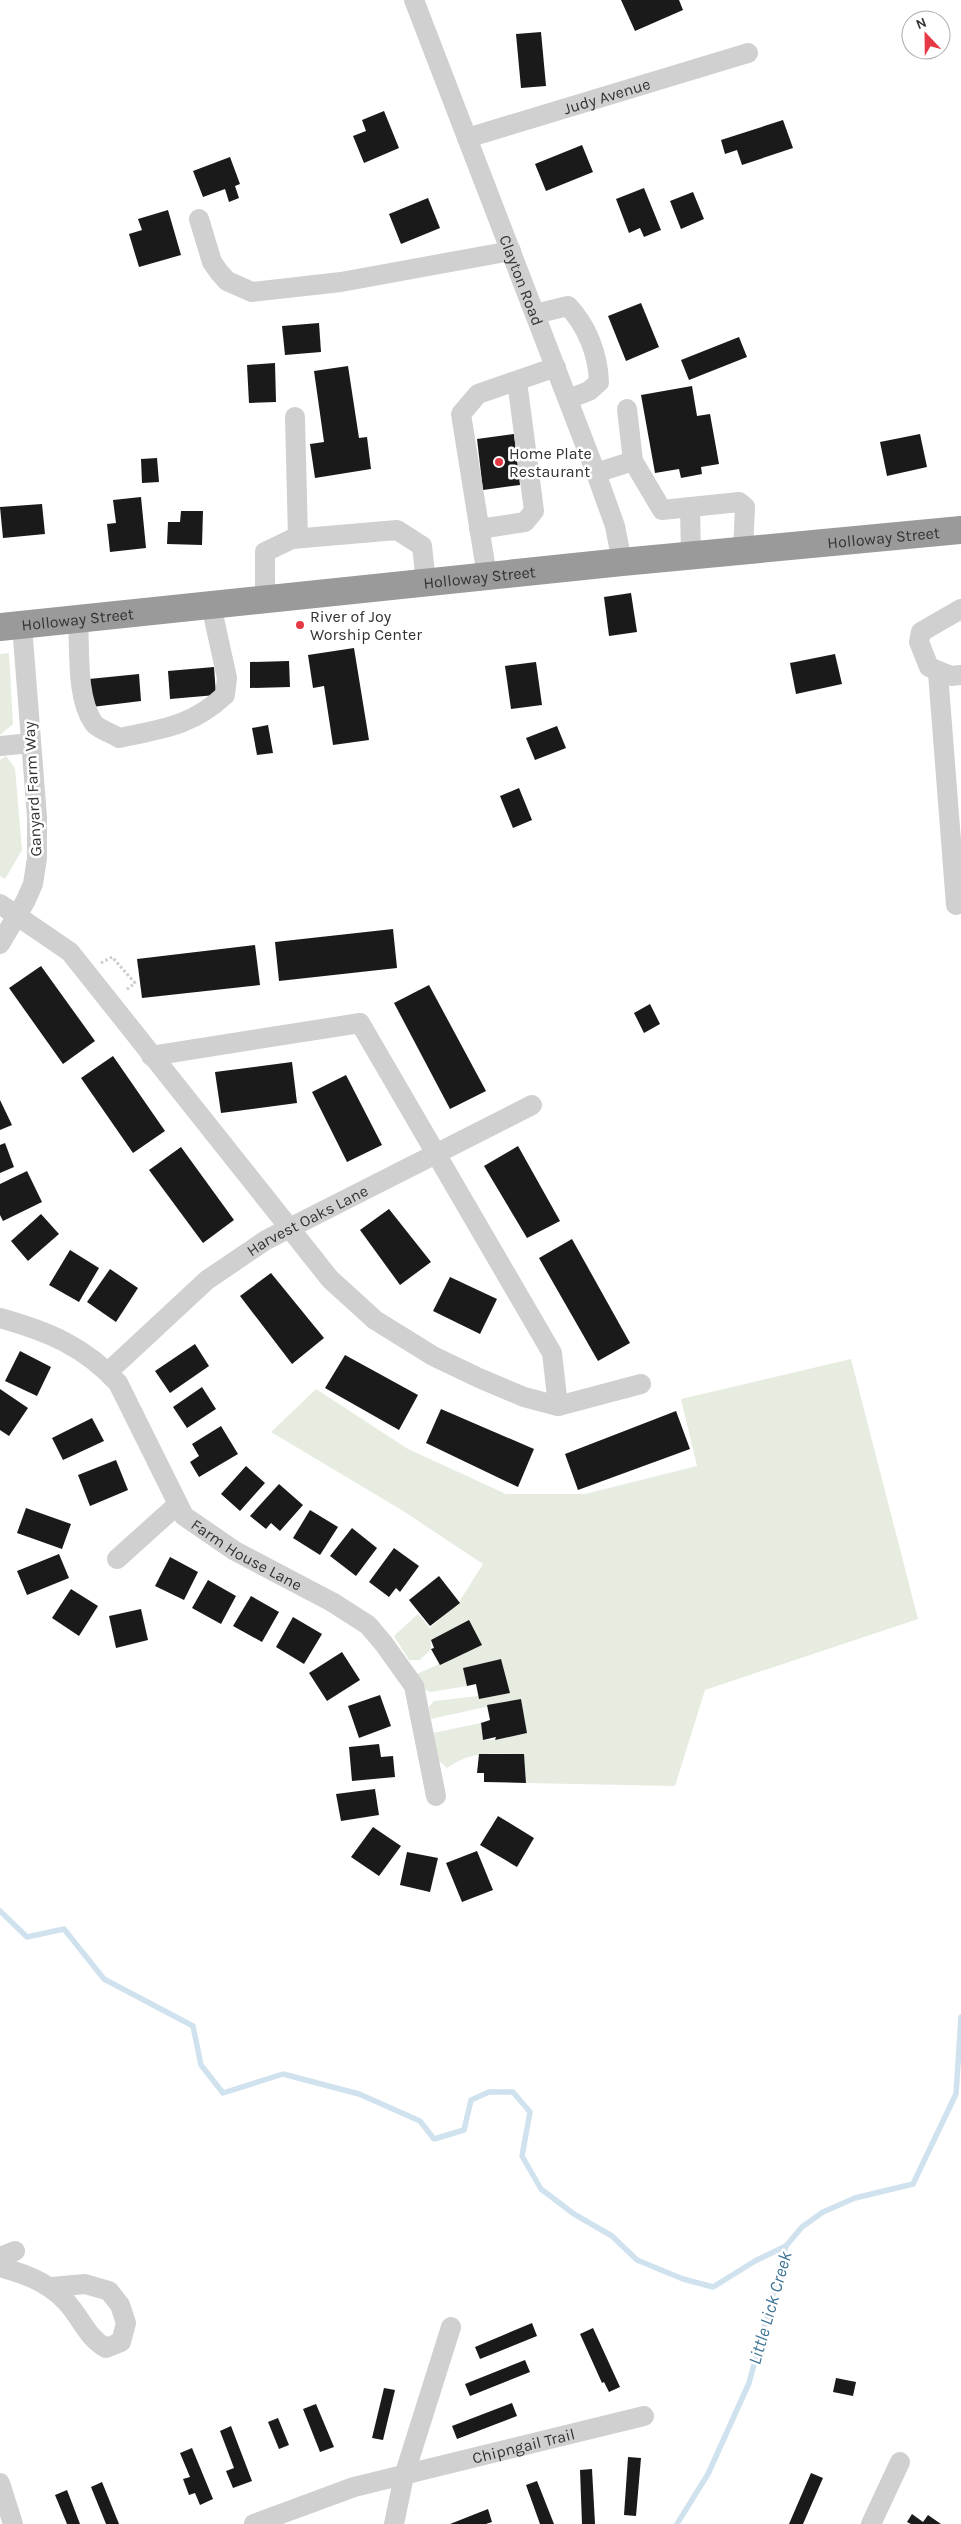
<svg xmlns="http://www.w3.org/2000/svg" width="961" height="2524" viewBox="0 0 961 2524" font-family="Karla,sans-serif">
  <rect width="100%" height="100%" fill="#fff"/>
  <g fill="#e6ecdf">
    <polygon points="9,653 13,724 0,735 0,654"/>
    <polygon points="6,756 15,768 22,850 5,879 0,876 0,760"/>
    <path d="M851,1359L918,1619L705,1690L675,1786L526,1783L524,1754C493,1754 473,1750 447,1768L439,1761L433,1733L481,1723L483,1740H495L527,1733L521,1699L431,1719L429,1707L434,1701L478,1696L479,1699L510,1693L501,1659L463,1668L467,1686L431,1692L423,1689L417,1674L481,1645L431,1640V1649L420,1660H409L394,1636L418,1614L430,1628L459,1602L483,1564L400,1509L271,1432L316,1389L408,1449L506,1494H585L697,1466L681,1399Z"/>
  </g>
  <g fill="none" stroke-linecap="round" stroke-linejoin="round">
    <g stroke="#cfe2ee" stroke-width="5.5">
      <polyline points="0,1911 27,1937 64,1929 104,1979 193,2026 201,2065 223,2093 283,2074 359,2094 420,2121 434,2139 464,2130 471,2100 489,2092 513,2092 530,2112 522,2156 541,2189 574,2214 612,2236 637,2260 683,2279 713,2287 755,2261 786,2246"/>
      <polyline points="677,2524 708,2474 749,2383 786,2246 802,2227 823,2212 855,2198 913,2184 956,2094 961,2017"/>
    </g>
  </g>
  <g fill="#1a1a1a">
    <polygon points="621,0 679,0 683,10 635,31"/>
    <polygon points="541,32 546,86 521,88 516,34"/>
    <polygon points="384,111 399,148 364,163 353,136 366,131 362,120"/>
    <polygon points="783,120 793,148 742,165 737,150 725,154 721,140"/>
    <polygon points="582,145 593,172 546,191 535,164"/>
    <polygon points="230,157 240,184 235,186 239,198 229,202 225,189 203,197 193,171"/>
    <polygon points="644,188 661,230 644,237 640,228 629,233 616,199"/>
    <polygon points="693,192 704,219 681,229 670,201"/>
    <polygon points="428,198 440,228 401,244 389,214"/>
    <polygon points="168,210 181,255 139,267 129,234 142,230 138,219"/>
    <polygon points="641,303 659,347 626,361 608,316"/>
    <polygon points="319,323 321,352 285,355 282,326"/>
    <polygon points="739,337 747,357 689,380 681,360"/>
    <polygon points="275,363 276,402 249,403 247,365"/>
    <polygon points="348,366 359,438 367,437 371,469 315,478 310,444 324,442 314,371"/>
    <polygon points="692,386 697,416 710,414 719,464 701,467 702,474 681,478 679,469 655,473 641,395"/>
    <polygon points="514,434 520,485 483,490 477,439"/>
    <polygon points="920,434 927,467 887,476 880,442"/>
    <polygon points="157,458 159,482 142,483 141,459"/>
    <polygon points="141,497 146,548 110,552 107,524 116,523 113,500"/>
    <polygon points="42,504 45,534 3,538 0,507"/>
    <polygon points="181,511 203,511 202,545 167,544 168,522 180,522"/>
    <polygon points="631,593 637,632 609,636 604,597"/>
    <polygon points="354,648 369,740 333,745 324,686 313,688 308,655"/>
    <polygon points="835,654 842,684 796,694 790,663"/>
    <polygon points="289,661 290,687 250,688 250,662"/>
    <polygon points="536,662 542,705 511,709 505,666"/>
    <polygon points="214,667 216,695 170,699 168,671"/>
    <polygon points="139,674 141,701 92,707 89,679"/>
    <polygon points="268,725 273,753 257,755 252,728"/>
    <polygon points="557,726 566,748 535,760 526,738"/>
    <polygon points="519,788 532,820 513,828 500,796"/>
    <polygon points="393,929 397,968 279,981 275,942"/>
    <polygon points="255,945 260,985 142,998 137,959"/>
    <polygon points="41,966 95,1041 63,1064 9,988"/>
    <polygon points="429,985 486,1091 450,1109 394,1003"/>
    <polygon points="650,1004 660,1024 644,1033 634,1013"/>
    <polygon points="113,1056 165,1131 133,1153 81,1078"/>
    <polygon points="292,1062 297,1103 221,1113 215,1072"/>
    <polygon points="346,1075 382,1145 347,1162 312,1092"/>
    <polygon points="0,1100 12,1125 0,1130"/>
    <polygon points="5,1143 14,1167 0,1173 0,1145"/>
    <polygon points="518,1146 560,1221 527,1238 484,1166"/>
    <polygon points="181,1147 234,1220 203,1243 149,1170"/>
    <polygon points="27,1171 42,1202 3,1221 0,1215 0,1184"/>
    <polygon points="389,1209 431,1262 400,1285 360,1230"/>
    <polygon points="41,1214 59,1234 28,1261 11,1241"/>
    <polygon points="572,1239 630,1343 598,1361 539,1258"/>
    <polygon points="70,1250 99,1268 79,1302 49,1285"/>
    <polygon points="110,1269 138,1288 116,1322 87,1302"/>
    <polygon points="271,1273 324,1338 292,1364 240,1296"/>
    <polygon points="450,1277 497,1299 480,1334 433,1311"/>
    <polygon points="195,1344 209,1366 170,1393 155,1371"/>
    <polygon points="20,1351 51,1367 37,1396 5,1381"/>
    <polygon points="345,1355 418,1395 399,1430 325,1388"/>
    <polygon points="202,1387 216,1409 187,1428 173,1407"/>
    <polygon points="0,1389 28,1408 9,1436 0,1430"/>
    <polygon points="441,1409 534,1449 518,1487 426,1443"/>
    <polygon points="676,1411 690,1449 578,1490 565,1454"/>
    <polygon points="92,1418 104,1441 63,1460 52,1438"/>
    <polygon points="221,1426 238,1454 199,1477 190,1462 199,1456 192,1444"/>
    <polygon points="116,1460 128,1490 90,1506 78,1475"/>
    <polygon points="246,1466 265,1483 240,1511 221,1494"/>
    <polygon points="279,1484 303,1505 280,1531 271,1523 266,1529 250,1516"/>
    <polygon points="26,1508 71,1524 62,1549 17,1533"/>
    <polygon points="310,1510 338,1527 320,1555 293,1538"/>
    <polygon points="352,1528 377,1548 356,1576 330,1556"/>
    <polygon points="394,1548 419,1566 400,1592 396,1588 389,1597 369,1582"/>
    <polygon points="59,1554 69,1578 27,1595 17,1571"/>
    <polygon points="170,1557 198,1572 184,1600 155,1586"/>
    <polygon points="439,1576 460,1603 430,1626 409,1600"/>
    <polygon points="208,1580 236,1596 221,1624 192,1608"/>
    <polygon points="71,1589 98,1606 79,1636 52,1618"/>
    <polygon points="251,1596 279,1612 262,1642 233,1626"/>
    <polygon points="141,1609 148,1640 116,1648 109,1616"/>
    <polygon points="293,1617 322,1634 304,1664 276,1647"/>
    <polygon points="469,1620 482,1645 440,1665 431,1649 434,1648 431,1640"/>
    <polygon points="342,1652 360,1680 327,1701 309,1673"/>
    <polygon points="501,1659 510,1693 479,1699 476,1684 467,1686 463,1668"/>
    <polygon points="380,1695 391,1726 359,1738 348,1706"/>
    <polygon points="521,1699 527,1733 495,1740 496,1737 483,1740 481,1723 490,1720 487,1705"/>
    <polygon points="379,1744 381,1757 393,1756 395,1777 352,1781 349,1747"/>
    <polygon points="479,1754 524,1754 526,1783 484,1782 484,1773 477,1773"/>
    <polygon points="375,1789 379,1815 341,1821 336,1794"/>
    <polygon points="498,1816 534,1838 517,1867 480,1845"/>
    <polygon points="373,1827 401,1846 379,1876 351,1857"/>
    <polygon points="477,1851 493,1890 462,1902 446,1863"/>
    <polygon points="407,1852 438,1858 430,1892 400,1885"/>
    <polygon points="532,2323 537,2336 480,2359 475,2347"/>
    <polygon points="593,2328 620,2387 609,2392 604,2382 602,2383 580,2334"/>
    <polygon points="525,2360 530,2372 470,2396 465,2384"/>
    <polygon points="836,2378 856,2382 853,2396 833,2392"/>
    <polygon points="384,2388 395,2390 383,2440 372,2438"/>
    <polygon points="512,2403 517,2416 457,2439 452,2426"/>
    <polygon points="316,2404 334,2447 320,2452 303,2409"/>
    <polygon points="278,2418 289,2445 279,2449 268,2422"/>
    <polygon points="231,2426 252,2481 233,2488 226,2471 234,2468 220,2431"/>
    <polygon points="192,2448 213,2499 200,2505 195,2493 189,2495 183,2479 190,2477 180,2453"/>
    <polygon points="628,2457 641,2458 636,2516 624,2515"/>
    <polygon points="592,2469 595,2524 582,2524 580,2470"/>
    <polygon points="811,2473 823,2478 803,2524 789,2524"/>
    <polygon points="537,2481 554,2524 540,2524 526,2485"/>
    <polygon points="102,2482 119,2524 106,2524 91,2487"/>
    <polygon points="67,2490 80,2524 67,2524 55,2495"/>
    <polygon points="488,2509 492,2522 486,2524 450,2524"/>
    <polygon points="912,2514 923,2522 928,2515 941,2524 911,2524 907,2522"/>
  </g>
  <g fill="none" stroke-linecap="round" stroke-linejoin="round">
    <polyline stroke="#cdcdcd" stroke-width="3" stroke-dasharray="2.5 2.5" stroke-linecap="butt" points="101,963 112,957 135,983 125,991"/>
    <g stroke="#d0d0d0" stroke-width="20">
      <path id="s1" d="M414,0L596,473L615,526L622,562"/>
      <path id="s2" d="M467,138L748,53"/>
      <polyline points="199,219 212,262 219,272 227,281 252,292 341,282 511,251"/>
      <path d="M535,314L568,306C587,326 598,354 599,382L589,391L568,399"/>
      <polyline points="295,417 298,538"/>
      <polyline points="633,461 662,510 739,502 745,507 743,551"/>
      <polyline points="596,473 633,461 627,409"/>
      <polyline points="690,507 691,556"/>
      <polyline points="479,529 525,522 534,511 517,381"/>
      <polyline points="487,576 461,414 478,394 556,367"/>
      <polyline points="265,599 265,552 292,539 397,530 422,546 426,583"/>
      <polyline points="961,609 921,632 919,642 929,667 951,676 961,675"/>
      <path d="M78,619C80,649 76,697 93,722C97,729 112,733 119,738C162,729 192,726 225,695L227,678L211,605"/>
      <polyline points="938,673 956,905"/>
      <polyline points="0,746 31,743"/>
      <polyline points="0,904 70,952 330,1279 375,1320 433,1356 479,1378 524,1397 558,1406 641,1384"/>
      <polyline points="0,944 25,902 33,884 37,858 37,817 22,625"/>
      <polyline points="151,1056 360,1023 552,1353 558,1406"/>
      <path id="s3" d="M0,1318C47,1331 84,1346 118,1383L184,1516L235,1551L332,1602L368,1625L384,1644L414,1686L436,1796"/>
      <path id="s4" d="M108,1372L207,1280L266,1240L532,1105"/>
      <polyline points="117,1559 177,1505"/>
      <polyline points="0,2257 15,2251"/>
      <path d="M0,2267C29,2275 55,2285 73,2310C84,2325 90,2339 106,2348L121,2342L126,2323L120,2305L109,2291L85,2284L52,2287"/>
      <polyline points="0,2483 13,2524"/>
      <path id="s5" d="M254,2524L354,2487L644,2416"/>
      <polyline points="394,2524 404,2476 451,2327"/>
      <polyline points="871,2524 900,2462"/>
    </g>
    <path stroke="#9a9a9a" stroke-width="28" id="s6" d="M0,627L622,562L961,530"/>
  </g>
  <g fill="#e63946" stroke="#fff" stroke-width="2">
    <circle cx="499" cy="462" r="5"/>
    <circle cx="300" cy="625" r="5"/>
  </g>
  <g text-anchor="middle" stroke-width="5" stroke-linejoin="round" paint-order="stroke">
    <g font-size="16" fill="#333" stroke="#fff">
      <text dy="6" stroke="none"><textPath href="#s2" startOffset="146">Judy Avenue</textPath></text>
      <text dy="6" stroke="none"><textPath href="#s1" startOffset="300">Clayton Road</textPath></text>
      <text dy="6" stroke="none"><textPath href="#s6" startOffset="888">Holloway Street</textPath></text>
      <text dy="6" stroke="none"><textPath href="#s6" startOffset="482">Holloway Street</textPath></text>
      <text dy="6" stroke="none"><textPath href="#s6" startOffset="78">Holloway Street</textPath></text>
      <text transform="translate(32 789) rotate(-93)" y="6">Ganyard Farm Way</text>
      <text dy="6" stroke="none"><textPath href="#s4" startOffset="252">Harvest Oaks Lane</textPath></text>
      <text dy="6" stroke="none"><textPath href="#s3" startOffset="359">Farm House Lane</textPath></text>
      <text dy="6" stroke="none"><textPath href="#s5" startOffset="281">Chipngail Trail</textPath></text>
    </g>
    <g font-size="16" fill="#333" stroke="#fff" text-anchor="start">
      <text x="509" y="459">Home Plate<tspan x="509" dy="18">Restaurant</tspan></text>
      <text x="310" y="622">River of Joy<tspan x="310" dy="18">Worship Center</tspan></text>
    </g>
    <g font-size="18" font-style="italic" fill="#3f7597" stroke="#fff">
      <text transform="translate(770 2308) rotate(-74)" y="6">Little Lick Creek</text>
    </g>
  </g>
  <g transform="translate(926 35) rotate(338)"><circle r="24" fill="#ffffff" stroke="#adadad"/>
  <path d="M0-4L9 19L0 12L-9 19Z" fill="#e63946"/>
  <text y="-8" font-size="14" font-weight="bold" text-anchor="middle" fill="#333333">N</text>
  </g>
</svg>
